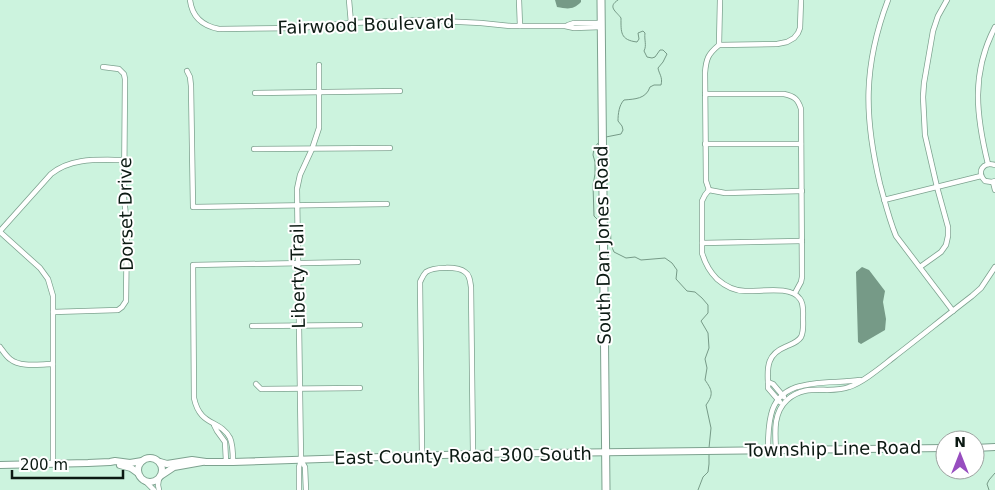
<svg xmlns="http://www.w3.org/2000/svg" width="995" height="490" viewBox="0 0 995 490" font-family="'DejaVu Sans',sans-serif">
  <rect width="100%" height="100%" fill="#ccf3de"/>
  <g fill="#769a87">
    <path d="M555,0H581V2C573,10 568,9 557,7Z"/>
    <polygon points="862,267 869,270 885,291 883,302 886,319 885,330 861,344 858,342 856,272"/>
  </g>
  <g fill="none" stroke-linecap="round" stroke-linejoin="round">
    <g stroke="#769a87" stroke-width="1">
      <path d="M606,137L621,134L623,130L622,126L618,121C618,114 619,105 624,100C635,99 646,99 650,87L654,85H661C663,77 659,74 658,68L663,62L667,54L663,50H660L655,57L652,58L647,57L644,51C647,45 644,40 645,33L643,31L638,33L639,39L637,42C620,40 621,32 621,18C616,11 607,7 618,0"/>
      <polyline points="599,142 594,148 593,155 595,162 595,174 593,185 594,216 601,223"/>
      <path d="M606,227C613,232 610,238 611,245C612,247 613,250 614,252L626,258L635,257L641,260L665,258L672,263L677,270L676,279L687,291L695,292L702,298L708,305V313L701,321L708,333L709,348L705,359L707,368L705,380C712,390 714,394 706,405L711,428L709,448"/>
      <polyline points="698,490 703,477 708,472 709,464 709,454"/>
      <polyline points="989,490 987,484 989,480 995,473"/>
    </g>
    <defs>
      <g id="street">
        <path d="M190,0C192,17 203,26 219,29L300,28L351,23L421,20L481,23L511,26H565L574,28L601,27"/>
        <polyline points="349,0 351,23"/>
        <polyline points="519,0 520,26"/>
        <path d="M888,0C863,66 864,117 880,184C885,202 889,219 896,236L953,311"/>
        <polyline points="568,25 574,23 601,23"/>
        <polyline points="719,45 720,0"/>
        <polyline points="187,71 190,77 191,86 193,207 387,204"/>
        <polyline points="255,93 400,91"/>
        <path d="M705,94H784C794,96 798,99 801,109L802,277L801,282L795,293"/>
        <polyline points="705,144 801,144"/>
        <polyline points="254,149 390,148"/>
        <path d="M988,164C976,115 971,73 995,27"/>
        <path d="M995,165C983,161 976,172 985,181L992,182L995,181"/>
        <polyline points="993,182 995,190"/>
        <path d="M709,190L705,195L702,201V253C705,263 710,272 717,279C725,286 735,291 745,291C760,292 791,285 800,299C804,304 803,312 803,318C803,324 804,331 801,337C797,343 791,344 785,347C768,354 767,366 768,382"/>
        <path d="M709,190L706,181L705,73C706,59 708,54 719,45L777,44L787,42L794,38L798,33L800,28L801,0"/>
        <polyline points="709,190 725,193 802,191"/>
        <polyline points="884,200 981,176"/>
        <path d="M0,231L51,174C72,157 99,160 125,160"/>
        <polyline points="0,232 40,268 48,279 53,296 53,464"/>
        <polyline points="702,243 802,241"/>
        <polyline points="920,267 941,252 946,245 948,236 948,227 937,187 925,135 923,97 924,83 933,31 938,16 947,0"/>
        <polyline points="53,312 118,310 122,307 126,301 127,225 124,198 125,79 124,74 119,69 103,67"/>
        <polyline points="252,326 360,325"/>
        <path d="M0,347C3,351 6,356 10,359C21,368 40,364 53,364"/>
        <polyline points="256,384 261,389 360,388"/>
        <polyline points="780,402 768,388 768,382 773,384 784,397"/>
        <polyline points="214,425 217,431 225,442 226,461"/>
        <path d="M768,450C768,438 768,427 771,415C780,375 829,385 860,380"/>
        <path d="M776,450C775,432 773,413 787,400C807,382 828,395 849,387C864,382 881,367 894,357C920,337 946,316 972,296L981,288L995,267"/>
        <path d="M422,455L420,282C422,278 423,275 426,272C433,267 458,266 465,272C470,275 470,281 471,287L473,454"/>
        <path d="M233,462C233,454 233,445 230,438C220,419 200,427 194,398L193,265L358,262"/>
        <polyline points="145,481 154,490"/>
        <polyline points="159,490 158,485 159,478"/>
        <polyline points="299,490 299,467 301,460"/>
        <polyline points="306,490 305,467 301,460 297,189 300,175 312,149 319,128 319,65"/>
      </g>
      <g id="secondary">
        <polyline points="975,448 995,447"/>
        <circle cx="150" cy="470" r="12"/>
        <polyline points="160,462 167,464 192,460 206,462 233,462 473,454 945,448"/>
        <polyline points="0,465 88,463 110,462 115,461 130,463 142,461"/>
        <polyline points="120,465 131,468 138,473"/>
        <polyline points="162,475 174,467 202,462"/>
      </g>
      <polyline id="primary" points="601,0 606,490"/>
    </defs>
    <use href="#street" stroke="#7da28f" stroke-width="6"/>
    <use href="#secondary" stroke="#7da28f" stroke-width="8"/>
    <use href="#primary" stroke="#7da28f" stroke-width="9"/>
    <use href="#street" stroke="#fff" stroke-width="4.5"/>
    <use href="#secondary" stroke="#fff" stroke-width="6"/>
    <use href="#primary" stroke="#fff" stroke-width="7"/>
  </g>
  <g text-anchor="middle" stroke-width="4" stroke-linejoin="round" paint-order="stroke">
    <g font-size="18" fill="#0c1a13" stroke="#fff">
      <text transform="translate(366 25) rotate(-2)" y="6">Fairwood Boulevard</text>
      <text transform="translate(126 214) rotate(-91)" y="6">Dorset Drive</text>
      <text transform="translate(603 245) rotate(-91)" y="6">South Dan Jones Road</text>
      <text transform="translate(298 276) rotate(-91)" y="6">Liberty Trail</text>
      <text transform="translate(833 449) rotate(-1)" y="6">Township Line Road</text>
      <text transform="translate(463 456) rotate(-1)" y="6">East County Road 300 South</text>
    </g>
  </g>
  <g transform="translate(960 455)"><circle r="24" fill="#ffffff" stroke="#9ea3a1"/>
  <path d="M0-4L9 19L0 12L-9 19Z" fill="#974dbf"/>
  <text y="-8" font-size="14" font-weight="bold" text-anchor="middle" fill="#0c1a13">N</text>
  </g>
  <path d="M12 470v8h111v-8" fill="none" stroke="#0c1a13" stroke-width="2.5"/>
  <text x="20" y="470" font-size="15" fill="#0c1a13" stroke="#ffffff" stroke-width="4" paint-order="stroke">200 m</text>
</svg>
